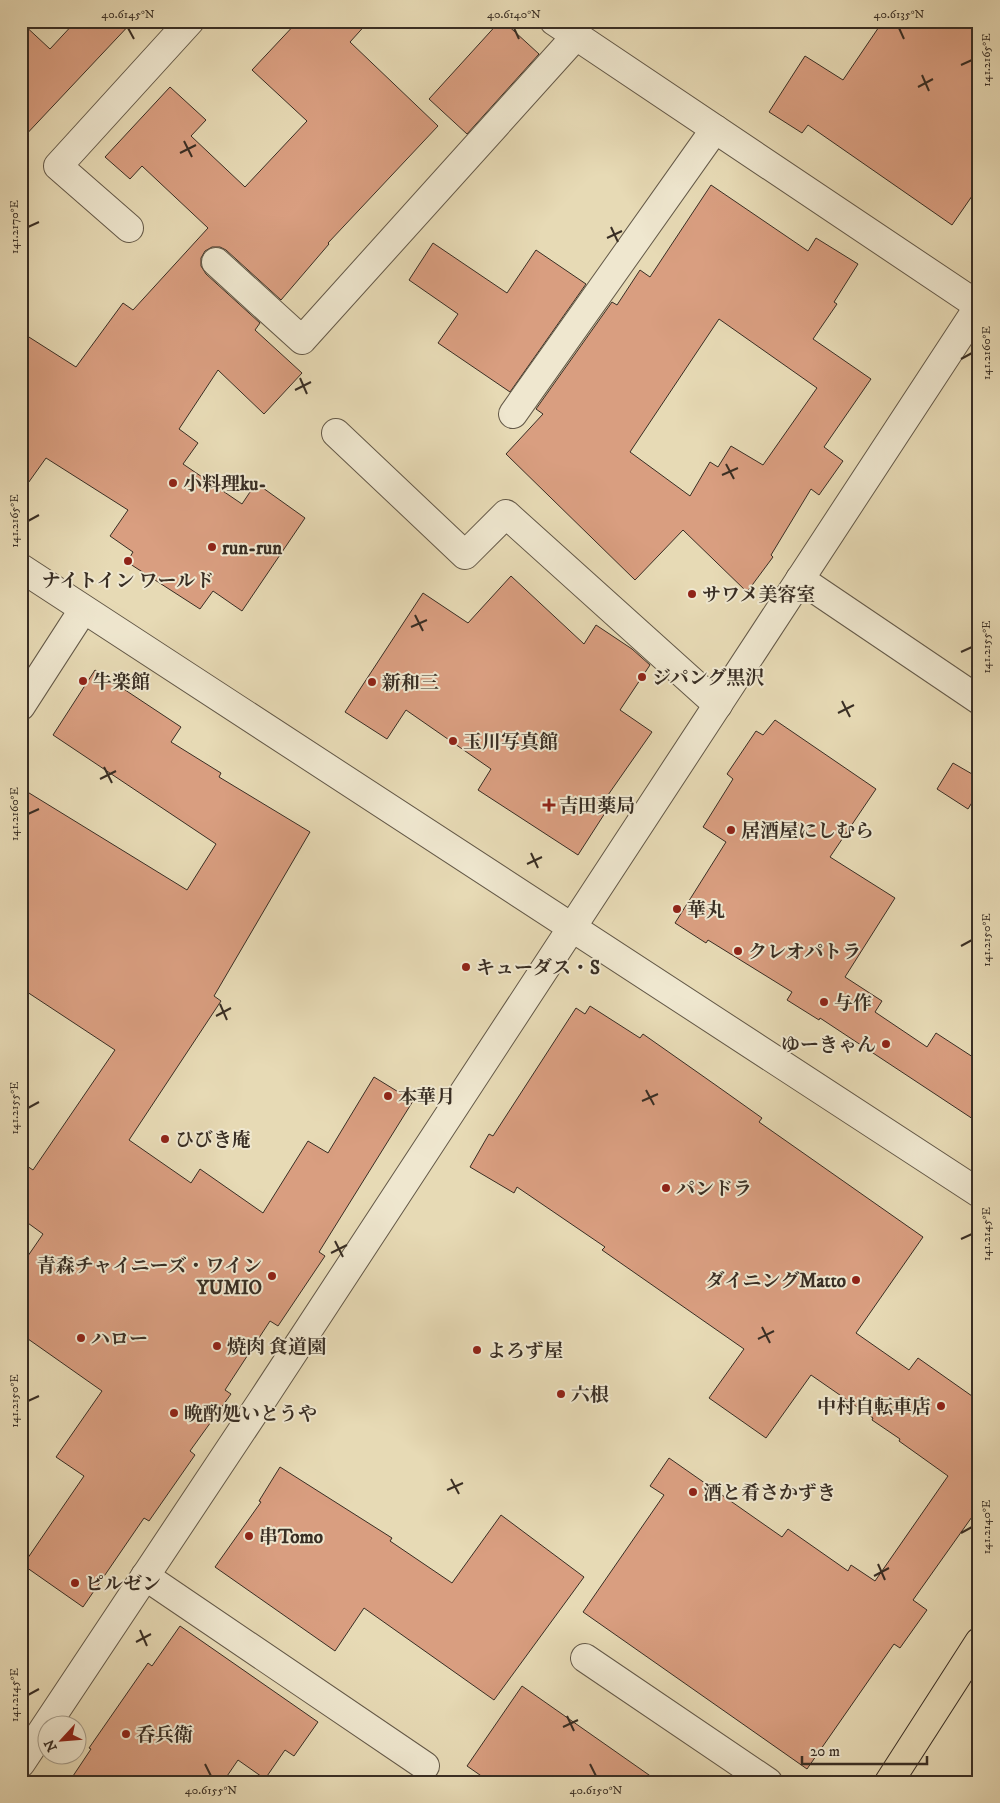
<svg xmlns="http://www.w3.org/2000/svg" width="1000" height="1803" viewBox="0 0 1000 1803" font-family="'IM FELL DW Pica','Noto Serif JP',serif">
  <rect width="100%" height="100%" fill="#e7dab5"/>
  <filter id="stains"><feTurbulence type="fractalNoise" baseFrequency=".004" numOctaves="4"/><feColorMatrix values="0 0 0 0 .2 0 0 0 0 .09 0 0 0 0 .02 0 0 0 .5 -.17"/></filter>
  <radialGradient id="worn" r=".72"><stop offset=".6" stop-color="#630" stop-opacity="0"/><stop offset="1" stop-color="#630" stop-opacity=".3"/></radialGradient>
  <g fill="#d99e80" stroke="#392e24" fill-rule="evenodd">
    <polygon points="76,21 133,21 21,140 21,22 50,49"/>
    <polygon points="298,21 369,21 350,42 438,126 328,243 329,244 281,300 226,250 220,247 212,247 205,251 201,258 201,266 206,274 260,323 255,330 302,373 264,414 218,370 179,429 198,443 183,464 242,504 256,483 305,518 242,611 213,591 200,609 127,562 133,552 110,536 128,510 46,458 21,493 21,332 76,367 123,303 133,310 208,228 142,166 130,179 105,157 170,87 206,120 191,136 245,187 307,121 252,70"/>
    <polygon points="500,21 503,21 539,54 467,134 429,99"/>
    <polygon points="883,21 979,21 979,186 952,225 808,125 802,133 769,112 805,56 843,80"/>
    <path d="M711,185L808,251L816,238L858,264L834,302L837,304L813,339L871,379L824,447L843,461L819,495L811,489L771,555L773,557L747,592L683,530L635,580L506,454L543,414L536,409L612,302L617,305L640,270L650,277ZM719,319L817,388L763,465L731,446L718,467L710,462L690,496L630,452Z"/>
    <polygon points="433,243 507,293 536,250 586,284 510,392 438,343 458,314 409,280"/>
    <polygon points="511,576 584,644 596,625 632,649 650,665 620,710 652,732 608,795 614,799 578,855 478,790 491,769 406,710 387,739 345,712 423,593 468,623"/>
    <polygon points="95,670 181,727 171,742 221,773 219,777 310,832 214,996 221,1001 129,1140 191,1183 200,1169 263,1213 308,1141 328,1153 374,1077 413,1101 319,1252 325,1256 278,1326 270,1321 225,1390 231,1394 190,1451 195,1455 149,1521 144,1518 83,1607 23,1565 84,1476 56,1457 102,1391 21,1334 21,1266 43,1234 21,1218 21,1162 33,1170 115,1050 21,988 21,788 187,890 216,844 53,735"/>
    <polygon points="775,720 876,789 830,857 895,898 845,977 882,1001 875,1012 927,1047 936,1033 979,1061 979,1123 820,1018 819,1020 787,1000 792,992 708,940 706,943 675,923 726,842 703,827 733,779 727,774 756,731 763,735"/>
    <polygon points="953,763 979,778 979,791 968,809 937,789"/>
    <polygon points="590,1006 640,1038 643,1034 717,1086 762,1118 759,1122 923,1237 856,1333 909,1370 918,1358 979,1401 979,1507 913,1600 927,1610 900,1648 894,1644 807,1769 583,1612 664,1495 650,1486 669,1458 782,1537 788,1529 848,1571 851,1565 875,1581 948,1476 899,1441 900,1439 872,1420 873,1418 811,1375 766,1438 709,1398 744,1349 602,1250 605,1247 517,1187 514,1193 470,1167 489,1134 493,1136 576,1008 585,1014"/>
    <polygon points="280,1467 392,1538 390,1541 452,1583 501,1515 584,1577 494,1700 364,1608 335,1651 215,1567 261,1502 259,1501"/>
    <polygon points="180,1626 318,1722 294,1756 285,1750 265,1779 238,1760 223,1782 69,1782 91,1749 89,1748 148,1663 152,1666"/>
    <polygon points="522,1686 659,1782 490,1782 467,1766"/>
  </g>
  <g fill="none" stroke-linecap="round" stroke-linejoin="round">
    <defs>
      <g id="minor">
        <polyline points="554,21 979,306"/>
        <polyline points="129,228 58,166 190,21"/>
        <polyline points="216,262 302,340 576,36"/>
        <polyline points="513,414 715,129"/>
        <polyline points="336,433 465,555 506,514 718,705"/>
        <polyline points="21,568 979,1193"/>
        <polyline points="800,579 979,700"/>
        <polyline points="21,706 83,610"/>
        <polyline points="145,1576 425,1766"/>
        <polyline points="585,1658 768,1782"/>
        <polyline points="21,1763 263,1399 979,306"/>
      </g>
      <polyline id="highway" points="889,1782 979,1642"/>
    </defs>
    <use href="#minor" stroke="#645948" stroke-width="30"/>
    <use href="#highway" stroke="#392e24" stroke-width="30"/>
    <use href="#minor" stroke="#efe7cf" stroke-width="28"/>
    <use href="#highway" stroke="#e7dab5" stroke-width="28"/>
  </g>
  <path fill="none" stroke="#392e24" stroke-width="2" d="M128,28L134,39M514,28L519,39M899,28L904,39M961,65L972,60M922,75L929,91M918,87L933,79M184,141L192,157M180,153L196,145M28,227L39,222M611,227L618,242M607,238L622,231M961,359L972,353M300,378L307,394M295,390L311,382M726,464L734,479M722,475L738,468M28,521L39,515M415,615L423,631M411,627L427,620M961,652L972,647M842,701L850,717M838,713L854,705M104,767L112,783M100,779L116,771M28,814L39,809M531,853L538,868M527,864L542,857M961,946L972,940M220,1004L227,1020M216,1016L231,1008M646,1090L654,1105M642,1101L658,1094M28,1108L39,1102M961,1239L972,1234M335,1241L343,1257M331,1253L347,1245M762,1327L770,1343M758,1339L774,1331M28,1401L39,1396M451,1479L459,1494M447,1490L463,1483M961,1533L972,1527M878,1564L885,1580M874,1576L889,1568M140,1630L147,1646M136,1642L151,1634M28,1695L39,1689M567,1716L574,1731M563,1727L578,1720M205,1764L211,1776M590,1764L596,1776"/>
  <g fill="#8f2418" stroke="#efe7cf" stroke-width="2">
    <circle cx="173" cy="483" r="5"/>
    <circle cx="212" cy="547" r="5"/>
    <circle cx="128" cy="561" r="5"/>
    <circle cx="692" cy="594" r="5"/>
    <circle cx="642" cy="677" r="5"/>
    <circle cx="83" cy="681" r="5"/>
    <circle cx="372" cy="682" r="5"/>
    <circle cx="453" cy="741" r="5"/>
    <path d="M546.5 797.5h5v5h5v5h-5v5h-5v-5h-5v-5h5z"/>
    <circle cx="731" cy="830" r="5"/>
    <circle cx="677" cy="909" r="5"/>
    <circle cx="738" cy="951" r="5"/>
    <circle cx="466" cy="967" r="5"/>
    <circle cx="824" cy="1002" r="5"/>
    <circle cx="886" cy="1044" r="5"/>
    <circle cx="388" cy="1096" r="5"/>
    <circle cx="165" cy="1139" r="5"/>
    <circle cx="666" cy="1188" r="5"/>
    <circle cx="272" cy="1276" r="5"/>
    <circle cx="856" cy="1280" r="5"/>
    <circle cx="81" cy="1338" r="5"/>
    <circle cx="217" cy="1346" r="5"/>
    <circle cx="477" cy="1350" r="5"/>
    <circle cx="561" cy="1394" r="5"/>
    <circle cx="941" cy="1406" r="5"/>
    <circle cx="174" cy="1413" r="5"/>
    <circle cx="693" cy="1492" r="5"/>
    <circle cx="249" cy="1536" r="5"/>
    <circle cx="75" cy="1583" r="5"/>
    <circle cx="126" cy="1734" r="5"/>
  </g>
  <g text-anchor="middle" stroke-width="4" stroke-linejoin="round" paint-order="stroke">
    <g font-size="19" font-weight="bold" fill="#392e24" stroke="#efe7cf" text-anchor="start">
      <text x="183" y="490">小料理ku-</text>
      <text x="222" y="554">run-run</text>
      <text x="128" y="587" text-anchor="middle">ナイトイン ワールド</text>
      <text x="702" y="601">サワメ美容室</text>
      <text x="652" y="684">ジパング黒沢</text>
      <text x="93" y="688">牛楽館</text>
      <text x="382" y="689">新和三</text>
      <text x="463" y="748">玉川写真館</text>
      <text x="559" y="812">吉田薬局</text>
      <text x="741" y="837">居酒屋にしむら</text>
      <text x="687" y="916">華丸</text>
      <text x="748" y="958">クレオパトラ</text>
      <text x="476" y="974">キューダス・S</text>
      <text x="834" y="1009">与作</text>
      <text x="876" y="1051" text-anchor="end">ゆーきゃん</text>
      <text x="398" y="1103">本華月</text>
      <text x="175" y="1146">ひびき庵</text>
      <text x="676" y="1195">パンドラ</text>
      <text x="262" y="1272" text-anchor="end">青森チャイニーズ・ワイン<tspan x="262" dy="22">YUMIO</tspan></text>
      <text x="846" y="1287" text-anchor="end">ダイニングMatto</text>
      <text x="91" y="1345">ハロー</text>
      <text x="227" y="1353">焼肉 食道園</text>
      <text x="487" y="1357">よろず屋</text>
      <text x="571" y="1401">六根</text>
      <text x="931" y="1413" text-anchor="end">中村自転車店</text>
      <text x="184" y="1420">晩酌処いとうや</text>
      <text x="703" y="1499">酒と肴さかずき</text>
      <text x="259" y="1543">串Tomo</text>
      <text x="85" y="1590">ピルゼン</text>
      <text x="136" y="1741">呑兵衛</text>
    </g>
  </g>
  <rect width="1000" height="1803" fill="none" stroke="#e7dab5" stroke-width="55"/>
  <g transform="translate(62 1740) rotate(244)"><circle r="24" fill="#efe7cf" stroke="#a69d8b"/>
  <path d="M0-4L9 19L0 12L-9 19Z" fill="#8f2418"/>
  <text y="-8" font-size="14" font-weight="bold" text-anchor="middle" fill="#392e24">N</text>
  </g>
  <path d="M802 1756v8h125v-8" fill="none" stroke="#392e24" stroke-width="2.5"/>
  <text x="810" y="1756" font-size="15" fill="#392e24" stroke="#efe7cf" stroke-width="4" paint-order="stroke">20 m</text>
  <rect x="28" y="28" width="944" height="1748" fill="none" stroke="#392e24" stroke-width="2"/>
  <g font-size="12" text-anchor="middle" fill="#392e24">
    <text x="128" y="18">40.6145°N</text>
    <text x="514" y="18">40.6140°N</text>
    <text x="899" y="18">40.6135°N</text>
    <text transform="translate(986 60) rotate(-90)" y="4">141.2165°E</text>
    <text transform="translate(14 227) rotate(-90)" y="4">141.2170°E</text>
    <text transform="translate(986 353) rotate(-90)" y="4">141.2160°E</text>
    <text transform="translate(14 521) rotate(-90)" y="4">141.2165°E</text>
    <text transform="translate(986 647) rotate(-90)" y="4">141.2155°E</text>
    <text transform="translate(14 814) rotate(-90)" y="4">141.2160°E</text>
    <text transform="translate(986 940) rotate(-90)" y="4">141.2150°E</text>
    <text transform="translate(14 1108) rotate(-90)" y="4">141.2155°E</text>
    <text transform="translate(986 1234) rotate(-90)" y="4">141.2145°E</text>
    <text transform="translate(14 1401) rotate(-90)" y="4">141.2150°E</text>
    <text transform="translate(986 1527) rotate(-90)" y="4">141.2140°E</text>
    <text transform="translate(14 1695) rotate(-90)" y="4">141.2145°E</text>
    <text x="211" y="1794">40.6155°N</text>
    <text x="596" y="1794">40.6150°N</text>
  </g>
  <rect width="100%" height="100%" filter="url(#stains)"/>
  <rect width="100%" height="100%" fill="url(#worn)"/>
</svg>
